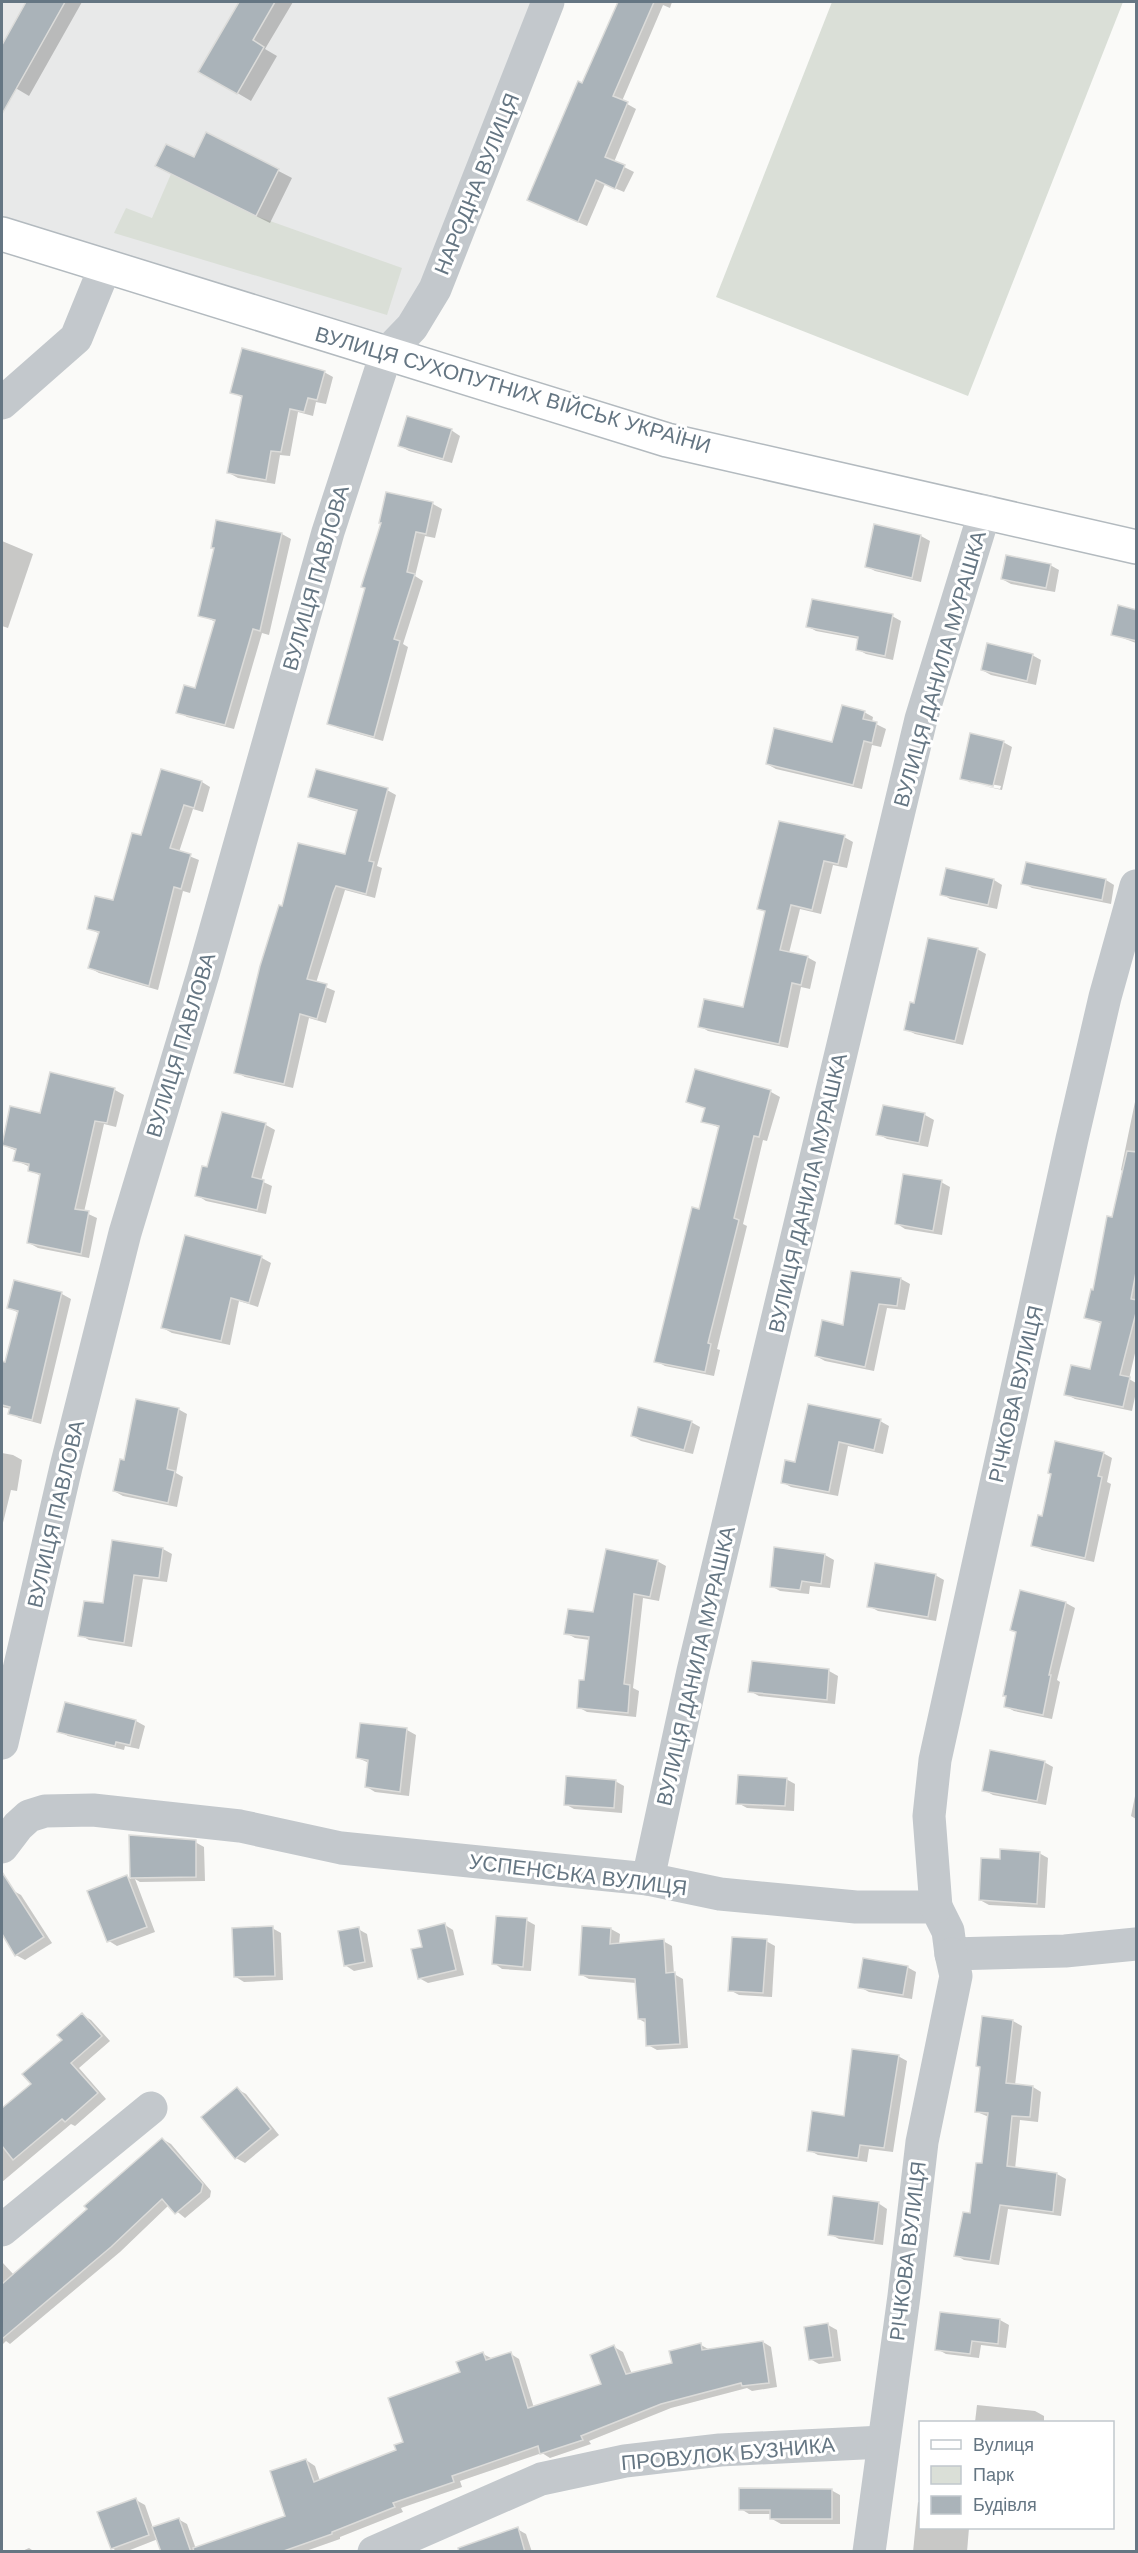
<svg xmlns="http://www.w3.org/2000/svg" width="1138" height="2553" viewBox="0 0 1138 2553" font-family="Helvetica,sans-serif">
  <rect width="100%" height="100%" fill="#fafaf8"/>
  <polygon fill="#e8e9e9" points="2,2 542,2 409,320 380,336 2,221"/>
  <g fill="#dadfd7">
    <polygon points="832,2 1123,2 968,396 716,297"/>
    <polygon points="171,174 256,216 402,268 387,315 114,233 126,208 152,218"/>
  </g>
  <g fill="#0003" fill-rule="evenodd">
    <polygon points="28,2 82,2 29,96 2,80 2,42 4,44"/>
    <polygon points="241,2 293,2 265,49 277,56 251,101 200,71"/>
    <polygon points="620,2 672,2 670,8 663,5 622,101 636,109 614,162 634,172 624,192 605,184 587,226 538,205 583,85"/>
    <polygon points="207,134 292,178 270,223 171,173 195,159"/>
    <polygon points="324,372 333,377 326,404 316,402 313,416 298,412 290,456 280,455 275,484 238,478 229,473 243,398 232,392"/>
    <polygon points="451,430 460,436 452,463 409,451 400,446"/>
    <polygon points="387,493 433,504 442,509 435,538 425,536 415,576 423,581 403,644 408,647 383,741 338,728 329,723 383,524"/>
    <polygon points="217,522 282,534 291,539 269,635 262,633 234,729 187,717 178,712 196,690 216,622 200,615 215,548"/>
    <polygon points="921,536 930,541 921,582 875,571 866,566"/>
    <polygon points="2,541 33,554 8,628 2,626"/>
    <polygon points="1050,565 1059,570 1055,592 1011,584 1002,579"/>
    <polygon points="1136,611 1136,643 1112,634"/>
    <polygon points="892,616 901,621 893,660 866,654 857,649 859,639 816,631 807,626"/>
    <polygon points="1032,655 1041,660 1036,685 991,675 982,670"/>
    <polygon points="864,712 873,717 872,722 886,729 881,747 872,745 862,789 776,769 767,764 834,744"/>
    <path d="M1003,742L1012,747L1002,790L971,783L962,778ZM970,780L1001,786L1000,789L970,783Z"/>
    <polygon points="202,782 210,787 203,812 193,809 179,852 199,860 190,893 183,891 158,990 99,973 90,968 100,934 88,928 114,902 142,837"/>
    <polygon points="387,790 396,795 377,866 382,868 375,898 345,890 316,983 335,991 326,1023 309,1018 293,1088 245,1077 236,1072 283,908 346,856 358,812 319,801 310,796"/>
    <polygon points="844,837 853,842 847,868 833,865 821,914 800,909 789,953 807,957 816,962 810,989 801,987 788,1048 708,1031 700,1026 745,1009 766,912 758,908"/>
    <polygon points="994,880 1002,885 997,909 950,899 942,894"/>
    <polygon points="1106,880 1114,885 1111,904 1032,888 1023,883"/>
    <polygon points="977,949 986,954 963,1045 915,1034 906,1029 915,1005"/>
    <polygon points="696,1071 771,1092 780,1097 767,1141 763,1140 743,1224 747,1226 717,1349 720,1350 714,1376 665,1366 656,1361 700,1211 720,1128 703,1121 706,1109 688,1101"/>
    <polygon points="51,1074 115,1090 124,1095 116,1127 104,1124 84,1212 97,1218 89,1258 38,1248 29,1243 41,1176 29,1170 30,1167 15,1160 17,1151 3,1145 41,1115"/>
    <polygon points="1136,1097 1136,1349 1129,1379 1136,1383 1136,1392 1132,1411 1075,1399 1066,1394 1091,1371 1102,1324 1086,1317 1113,1219 1124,1172 1121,1170"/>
    <polygon points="884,1106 925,1115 934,1120 928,1147 887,1139 878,1134"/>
    <polygon points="223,1114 266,1125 275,1130 261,1181 272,1186 266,1214 206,1201 197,1195 208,1169"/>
    <polygon points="941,1182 950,1187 942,1235 905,1229 896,1223"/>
    <polygon points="186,1236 262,1258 271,1263 258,1307 239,1301 230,1345 172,1333 163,1328"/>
    <polygon points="901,1279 910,1284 905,1310 887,1308 874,1371 825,1361 816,1356 844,1327"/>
    <polygon points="15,1282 62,1294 71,1299 41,1424 19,1418 10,1413 11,1409 2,1407 2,1363 6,1364 19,1313 9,1308"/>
    <polygon points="178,1409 187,1414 176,1473 183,1477 177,1507 123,1496 114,1491 126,1462"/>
    <polygon points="880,1421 889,1426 883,1454 848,1446 838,1496 791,1487 782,1482 796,1463"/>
    <polygon points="691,1422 700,1427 693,1454 641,1441 633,1436"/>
    <polygon points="2,1453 13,1455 22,1460 17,1491 11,1490 2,1527"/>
    <polygon points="1103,1453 1112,1458 1107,1482 1111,1484 1094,1562 1042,1550 1033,1545 1043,1518"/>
    <polygon points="113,1542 163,1549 172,1554 167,1582 143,1579 132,1647 89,1640 80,1635 104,1605"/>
    <polygon points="825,1555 834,1560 830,1588 810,1586 809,1594 780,1591 771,1586"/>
    <polygon points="657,1561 666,1566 659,1601 643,1598 633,1688 639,1691 636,1717 587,1712 578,1707 585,1682 590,1640 575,1638 566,1633 594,1614"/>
    <polygon points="935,1575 944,1580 936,1621 878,1611 869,1606"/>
    <polygon points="1066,1603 1075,1608 1057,1680 1060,1682 1052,1719 1014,1711 1005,1706 1018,1633 1012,1630"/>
    <polygon points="753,1663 829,1671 838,1676 835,1704 759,1696 750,1691"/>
    <polygon points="66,1704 136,1721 145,1726 139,1749 125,1746 124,1750 68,1736 59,1731"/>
    <polygon points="361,1725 407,1730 416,1735 409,1796 375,1792 367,1787 369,1763 358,1758"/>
    <polygon points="1044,1762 1053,1767 1046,1805 993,1795 984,1790"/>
    <polygon points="786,1779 795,1784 794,1811 747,1808 738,1803"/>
    <polygon points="615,1781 624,1786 622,1813 574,1809 565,1804"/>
    <polygon points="1136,1791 1136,1819 1131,1816"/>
    <polygon points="131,1837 195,1842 204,1847 205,1881 140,1882 135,1879 155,1932 117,1946 109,1941 127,1877 131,1879"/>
    <polygon points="1039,1853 1048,1858 1045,1908 989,1905 980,1900 1001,1861"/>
    <polygon points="2,1888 12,1890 21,1895 52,1943 25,1960 16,1955 2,1932"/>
    <polygon points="526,1920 535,1925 531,1971 502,1969 494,1963"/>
    <polygon points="445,1925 453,1930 464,1975 428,1983 419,1978 424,1948"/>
    <polygon points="584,1927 611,1929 620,1934 619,1945 663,1941 672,1946 674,1974 683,1979 688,2048 657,2050 648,2045 646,2023 639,2019 636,1983 589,1979 580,1974"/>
    <polygon points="272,1928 281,1933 283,1980 244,1982 236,1977"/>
    <polygon points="358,1929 367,1934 373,1967 354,1971 345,1965"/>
    <polygon points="766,1941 775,1946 772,1997 739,1995 730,1990"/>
    <polygon points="907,1967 916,1972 912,1999 869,1992 860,1987"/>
    <polygon points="82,2015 91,2020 110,2041 79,2068 106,2099 75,2126 71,2124 2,2182 2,2110 33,2084"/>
    <polygon points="1013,2021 1022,2026 1015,2085 1033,2087 1041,2092 1038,2122 1020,2120 1015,2169 1057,2174 1066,2179 1061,2216 1008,2209 999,2265 964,2260 956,2255 971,2215 984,2165 989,2117 977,2112"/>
    <polygon points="898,2056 907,2061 893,2152 869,2149 867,2162 818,2155 809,2150 846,2117"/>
    <polygon points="237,2089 246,2094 279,2135 245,2163 236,2158"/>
    <polygon points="162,2139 171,2144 211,2191 210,2197 185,2218 169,2205 120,2252 10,2344 6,2341 2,2345 2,2262 14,2275 90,2209"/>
    <polygon points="878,2203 887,2209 883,2245 839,2239 830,2234"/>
    <polygon points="941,2313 1000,2320 1009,2325 1006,2348 981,2345 979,2358 946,2354 937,2349"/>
    <polygon points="828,2325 837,2330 841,2361 819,2364 810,2359"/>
    <polygon points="763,2342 771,2347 777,2387 752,2391 747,2388 671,2408 589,2441 591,2444 550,2458 542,2453 460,2481 462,2487 401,2508 403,2512 340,2537 340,2539 303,2552 163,2552 158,2539 125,2552 118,2552 112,2548 136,2500 145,2505 153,2528 178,2519 187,2524 196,2549 287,2517 306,2460 315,2466 320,2481 398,2451 462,2373 483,2354 493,2359 511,2354 519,2359 534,2408 603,2385 614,2347 623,2352 632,2374 674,2364 701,2345 710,2350"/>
    <polygon points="977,2405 1035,2411 1044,2416 1044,2422 975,2422"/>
    <polygon points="831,2490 840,2495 840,2524 781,2524 772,2519 772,2514 749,2514 741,2509"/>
    <polygon points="918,2502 920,2503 920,2528 969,2528 967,2552 913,2552"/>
    <polygon points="517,2529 526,2534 532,2552 494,2552"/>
    <polygon points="29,2548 35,2552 20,2552"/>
  </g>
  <g fill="#aab3b9" stroke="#dcdcda" stroke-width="1.5">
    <polygon points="26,2 65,2 2,114 2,45"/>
    <polygon points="239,2 275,2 253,40 264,47 237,94 198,72"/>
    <polygon points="618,2 654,2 613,96 628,102 605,157 625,165 615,189 596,180 578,222 527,200 578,81 582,83"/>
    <polygon points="206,132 279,169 256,216 155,166 166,144 194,157"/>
    <polygon points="242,348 325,371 317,400 308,398 304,412 290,409 281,452 271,451 266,480 227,473 242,396 230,393"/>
    <polygon points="407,416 452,429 443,459 398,446"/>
    <polygon points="386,492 433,502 426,534 416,532 407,572 415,574 394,639 400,641 374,737 327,724 365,588 361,587 381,523 379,523"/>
    <polygon points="216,520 282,533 260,631 253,629 225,725 176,713 184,685 195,688 215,620 198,616 214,548 211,548"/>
    <polygon points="874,524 921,535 912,578 865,567"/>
    <polygon points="1006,555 1051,564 1046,588 1001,579"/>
    <polygon points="812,599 893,614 885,656 856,650 858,637 806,627"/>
    <polygon points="1118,605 1137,610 1137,641 1111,635"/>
    <polygon points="987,643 1033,654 1027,681 981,670"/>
    <polygon points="842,705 865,711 863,719 877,722 872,743 864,741 853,785 766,764 774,728 832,742"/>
    <polygon points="970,733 1004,741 993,786 960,779"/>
    <polygon points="161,769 202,781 194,808 184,805 170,848 191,854 181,889 174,887 149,986 88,968 99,932 87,929 95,896 113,900 132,833 141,835"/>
    <polygon points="316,769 388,788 369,861 374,862 366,894 336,886 333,893 307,979 327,984 317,1019 300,1014 284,1084 234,1073 260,966 279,905 282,906 298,843 345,854 357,810 308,797"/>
    <polygon points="779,821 845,835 838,864 824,861 812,910 791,905 780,950 808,956 801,985 792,983 779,1044 698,1027 704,999 743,1007 765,911 757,909"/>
    <polygon points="1026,862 1106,879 1102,900 1021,884"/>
    <polygon points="946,868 994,879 988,905 940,895"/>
    <polygon points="928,938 978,948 955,1041 904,1030 910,1002 914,1003"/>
    <polygon points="695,1069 771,1090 759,1137 754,1136 734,1218 739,1220 708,1343 711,1344 705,1372 654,1362 692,1207 699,1209 719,1126 701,1122 705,1108 686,1102"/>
    <polygon points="50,1072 115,1088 107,1123 95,1121 75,1209 89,1211 81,1254 27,1243 40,1174 28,1171 29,1164 13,1161 16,1149 2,1145 10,1106 40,1113"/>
    <polygon points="883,1105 925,1113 919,1143 876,1135"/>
    <polygon points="222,1112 266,1123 252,1177 264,1180 257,1210 195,1196 202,1166 207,1167"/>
    <polygon points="1127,1151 1137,1152 1137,1267 1131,1299 1137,1300 1137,1309 1120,1375 1130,1377 1123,1407 1064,1395 1071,1365 1090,1369 1101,1322 1084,1318 1091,1289 1093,1290 1107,1216 1112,1217"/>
    <polygon points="903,1174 942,1180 933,1231 895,1224"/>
    <polygon points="185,1235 262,1256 249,1303 231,1298 221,1341 161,1328"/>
    <polygon points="851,1271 901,1278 897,1306 879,1304 865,1367 815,1356 822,1320 843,1325"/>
    <polygon points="14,1280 62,1292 32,1420 8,1414 10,1407 2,1405 2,1361 5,1362 18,1311 7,1308"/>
    <polygon points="136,1399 179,1408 167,1469 175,1471 168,1503 113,1491 120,1459 124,1460"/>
    <polygon points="808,1404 881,1419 874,1450 839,1442 829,1492 781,1483 785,1460 795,1462"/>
    <polygon points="638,1407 692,1421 684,1450 631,1436"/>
    <polygon points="1055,1441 1104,1452 1098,1476 1102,1477 1085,1558 1031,1546 1038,1515 1042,1516 1051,1474 1048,1473"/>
    <polygon points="112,1540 163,1548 159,1578 134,1575 124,1643 78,1636 84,1601 103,1603"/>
    <polygon points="774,1547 825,1554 821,1584 802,1581 800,1590 770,1587"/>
    <polygon points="606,1549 658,1560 650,1597 634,1594 624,1684 630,1685 628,1713 577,1708 579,1680 584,1680 589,1637 564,1634 568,1609 593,1612"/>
    <polygon points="875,1563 936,1574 928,1617 867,1607"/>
    <polygon points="1020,1590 1066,1602 1049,1675 1051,1675 1043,1715 1004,1707 1006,1696 1003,1696 1016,1632 1010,1630"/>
    <polygon points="752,1661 829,1669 827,1700 748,1692"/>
    <polygon points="65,1702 136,1720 130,1745 116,1742 115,1746 57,1732"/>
    <polygon points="360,1723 407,1728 400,1792 365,1787 368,1760 356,1758"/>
    <polygon points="990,1750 1045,1761 1037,1801 982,1791"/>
    <polygon points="738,1775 787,1778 785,1806 736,1804"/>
    <polygon points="566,1776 616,1780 614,1808 564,1805"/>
    <polygon points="129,1835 196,1840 196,1877 130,1878"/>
    <polygon points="1000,1849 1040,1852 1037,1904 979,1900 981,1858 1000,1859"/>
    <polygon points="2,1872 44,1937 15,1956 2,1934"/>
    <polygon points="127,1875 147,1927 107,1942 87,1891"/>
    <polygon points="496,1916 527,1918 523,1967 492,1964"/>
    <polygon points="445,1923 456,1970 418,1979 411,1949 422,1947 418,1930"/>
    <polygon points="273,1926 275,1976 234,1977 232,1928"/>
    <polygon points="582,1926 611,1928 610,1944 664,1939 666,1973 675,1972 680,2044 646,2046 645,2019 638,2019 635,1979 579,1975"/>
    <polygon points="359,1927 365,1962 344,1966 338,1931"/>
    <polygon points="732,1937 767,1939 763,1993 728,1991"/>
    <polygon points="863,1958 908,1966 903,1995 858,1988"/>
    <polygon points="82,2013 102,2036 71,2063 98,2093 65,2122 62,2119 13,2160 2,2146 2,2108 31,2084 22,2074 62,2040 57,2035"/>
    <polygon points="982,2016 1013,2020 1006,2083 1033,2086 1030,2117 1012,2116 1007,2166 1057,2173 1053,2212 1000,2205 990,2261 954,2256 963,2212 970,2213 976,2163 982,2163 988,2113 975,2112 980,2067 976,2066"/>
    <polygon points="852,2049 899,2055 884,2148 860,2145 858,2158 807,2151 812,2111 844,2116"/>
    <polygon points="237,2087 271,2129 235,2159 201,2117"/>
    <polygon points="162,2138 203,2184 201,2192 175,2214 162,2199 111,2247 2,2339 2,2284 87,2209 84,2206"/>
    <polygon points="833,2196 879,2202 874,2241 828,2235"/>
    <polygon points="940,2312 1000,2319 998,2344 972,2341 970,2354 935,2350"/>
    <polygon points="828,2323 833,2357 809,2360 804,2327"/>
    <polygon points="763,2341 769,2383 742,2386 741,2383 661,2404 581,2436 583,2440 540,2454 538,2446 452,2476 454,2482 393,2503 395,2507 332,2532 332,2534 281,2552 194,2552 193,2548 285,2516 270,2471 306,2459 314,2482 396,2450 394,2445 403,2442 388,2398 460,2372 456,2362 483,2352 486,2360 511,2352 528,2408 601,2384 590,2355 614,2345 626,2374 672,2363 669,2351 701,2343 702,2350"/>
    <polygon points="739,2488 832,2489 832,2519 770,2519 770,2510 739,2510"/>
    <polygon points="136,2498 149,2535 111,2549 97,2512"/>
    <polygon points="179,2518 191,2552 161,2552 152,2527"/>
    <polygon points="518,2527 525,2552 459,2552 458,2548"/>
  </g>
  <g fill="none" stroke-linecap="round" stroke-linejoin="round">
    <defs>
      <polyline id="secondary" points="2,234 667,440 1136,547"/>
    </defs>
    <use href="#secondary" stroke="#b3babf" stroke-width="36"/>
    <g stroke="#c3c8cc" stroke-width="33">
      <polyline points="2,403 76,338 105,267"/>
      <polyline points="2,1743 66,1467 125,1233 203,974 328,532 386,354 412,327 435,289 548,2"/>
      <polyline points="2,1847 18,1826 29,1816 45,1811 93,1810 240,1826 341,1848 648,1879 720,1894 856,1907 936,1907 948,1931 951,1954 1065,1951 1136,1944"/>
      <polyline points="648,1879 693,1671 921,719 985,511"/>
      <polyline points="936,1907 929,1816 935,1760 1072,1139 1105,997 1136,886"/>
      <polyline points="2,2230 151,2108"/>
      <polyline points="374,2552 541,2479 625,2461 720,2450 883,2442"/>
      <polyline points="869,2552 904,2296 922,2142 956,1976 951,1954"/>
    </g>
    <use href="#secondary" stroke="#fff" stroke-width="33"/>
  </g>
  <g text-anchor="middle" stroke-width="6" stroke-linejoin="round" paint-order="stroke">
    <g font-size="21" fill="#657683" stroke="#fff">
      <text transform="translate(477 184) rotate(-68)" y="7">НАРОДНА ВУЛИЦЯ</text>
      <text transform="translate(513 390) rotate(16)" y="7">ВУЛИЦЯ СУХОПУТНИХ ВІЙСЬК УКРАЇНИ</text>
      <text transform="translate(316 578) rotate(-74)" y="7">ВУЛИЦЯ ПАВЛОВА</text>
      <text transform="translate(940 669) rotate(-74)" y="7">ВУЛИЦЯ ДАНИЛА МУРАШКА</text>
      <text transform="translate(181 1045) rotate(-73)" y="7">ВУЛИЦЯ ПАВЛОВА</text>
      <text transform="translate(808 1193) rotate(-77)" y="7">ВУЛИЦЯ ДАНИЛА МУРАШКА</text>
      <text transform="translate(1016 1394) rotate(-77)" y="7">РІЧКОВА ВУЛИЦЯ</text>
      <text transform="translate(56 1514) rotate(-77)" y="7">ВУЛИЦЯ ПАВЛОВА</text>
      <text transform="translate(696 1666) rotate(-77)" y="7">ВУЛИЦЯ ДАНИЛА МУРАШКА</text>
      <text transform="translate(578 1875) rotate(7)" y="7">УСПЕНСЬКА ВУЛИЦЯ</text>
      <text transform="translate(908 2251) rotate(-83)" y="7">РІЧКОВА ВУЛИЦЯ</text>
      <text transform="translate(728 2454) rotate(-5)" y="7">ПРОВУЛОК БУЗНИКА</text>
    </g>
  </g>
  <rect width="1138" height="2553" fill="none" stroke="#657683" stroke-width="6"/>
  <rect x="919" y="2421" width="195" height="108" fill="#ffffff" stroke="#c1c8cd" stroke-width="1.5"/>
  <rect x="931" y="2440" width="30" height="9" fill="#ffffff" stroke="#c1c8cd" stroke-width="1.5"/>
  <text x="973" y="2451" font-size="18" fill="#657683">Вулиця</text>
  <rect x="931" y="2466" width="30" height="18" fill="#dadfd7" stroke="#c1c8cd" stroke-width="1.5"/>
  <text x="973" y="2481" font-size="18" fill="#657683">Парк</text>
  <rect x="931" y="2496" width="30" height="18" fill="#aab3b9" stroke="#c1c8cd" stroke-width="1.5"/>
  <text x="973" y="2511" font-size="18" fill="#657683">Будівля</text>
</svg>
